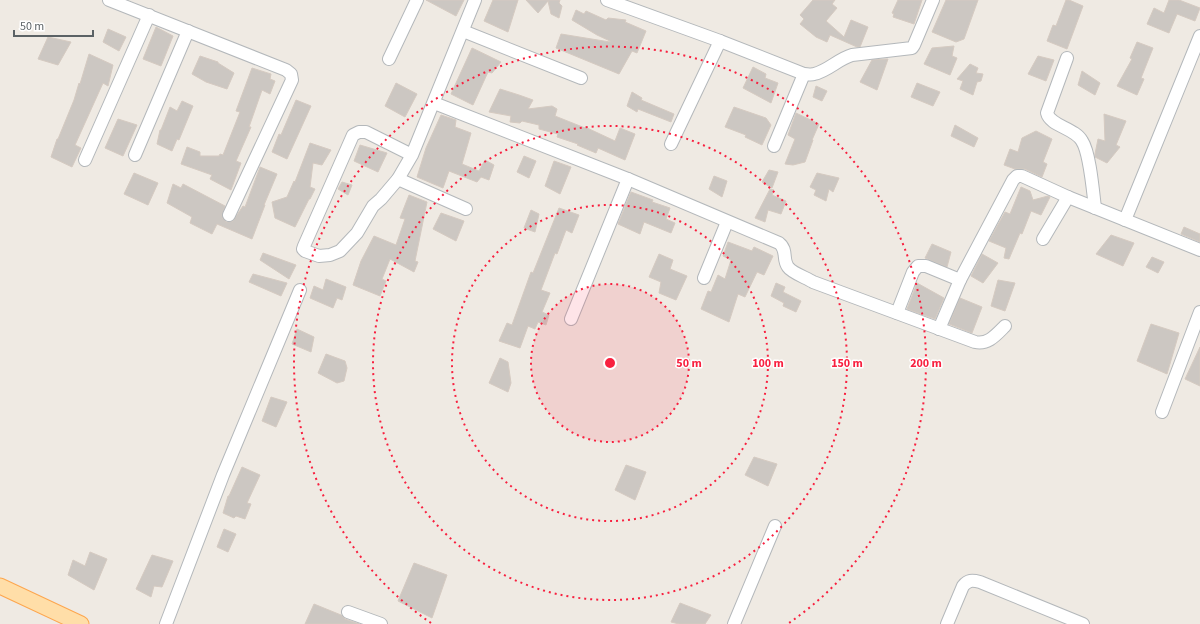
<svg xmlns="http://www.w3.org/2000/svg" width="1200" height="624" viewBox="0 0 1200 624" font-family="'Source Sans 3',sans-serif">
  <rect width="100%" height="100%" fill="#efeae3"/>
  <g fill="#ccc7c2" stroke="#d5cac1">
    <polygon points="426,0 464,0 456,16"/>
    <polygon points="493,0 518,0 508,32 484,21"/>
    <polygon points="526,0 560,0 559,3 562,6 559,18 551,14 548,1 538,13"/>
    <polygon points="813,0 835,0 832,4 837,8 826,21 844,37 851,20 868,27 860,47 857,47 830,35 827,42 816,37 800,24 804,19 800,15"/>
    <polygon points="898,0 922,0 914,24 893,17 894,14 892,13"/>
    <polygon points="946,0 978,0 964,39 956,42 932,32"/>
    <polygon points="1066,0 1069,0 1083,6 1067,49 1047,41 1053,25 1056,26"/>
    <polygon points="1169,0 1179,0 1200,8 1195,21 1177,14 1169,33 1147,24 1154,8 1164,13"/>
    <polygon points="576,10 584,14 586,11 606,20 608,18 626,20 625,22 646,31 637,53 632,51 619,74 556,48 561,34 610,42 610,41 597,35 572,20"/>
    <polygon points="156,27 173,36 161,66 143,59"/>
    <polygon points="108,29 126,37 119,51 103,42"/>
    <polygon points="48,37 71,42 58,65 38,59"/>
    <polygon points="1137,42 1153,48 1141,78 1144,79 1137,95 1117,86 1132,59 1130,58"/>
    <polygon points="954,46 952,56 957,58 950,75 924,64 932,48"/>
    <polygon points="472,48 501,62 492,73 488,72 473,105 451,94"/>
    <polygon points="89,54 113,65 108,86 103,83 75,145 81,148 72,167 51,157 57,139 58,139 74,100 79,83 80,84"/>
    <polygon points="200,56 218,62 218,63 234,73 227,89 206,82 192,74"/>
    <polygon points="1038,56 1054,60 1046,81 1028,74"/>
    <polygon points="886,59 888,59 877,90 860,82 872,60"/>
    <polygon points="970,64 978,68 976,73 983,74 981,81 977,82 973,95 960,89 963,81 957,79"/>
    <polygon points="753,67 766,74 765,78 778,83 771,103 743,88"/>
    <polygon points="252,68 271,74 270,79 275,81 270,94 262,90 249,127 251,127 236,161 241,163 231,190 210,179 212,175 181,164 187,147 200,152 200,156 219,156 220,154 223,155 240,112 236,111"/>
    <polygon points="1082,71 1100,83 1095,95 1078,85"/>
    <polygon points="396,83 417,94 405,117 385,106"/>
    <polygon points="917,83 940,92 933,106 911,97"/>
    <polygon points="816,86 827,91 822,101 813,97"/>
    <polygon points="500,89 519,95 533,100 528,109 552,106 557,109 555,116 585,128 585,127 615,141 620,128 635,134 625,160 598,148 596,153 577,145 578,144 557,137 558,134 539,129 539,125 522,121 520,123 510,122 511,116 489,112"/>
    <polygon points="632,92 642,98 641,100 674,114 671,122 638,109 637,112 627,106"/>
    <polygon points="296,100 311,106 287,159 272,152 279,134 281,135"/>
    <polygon points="182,101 193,106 179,140 177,139 172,151 157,144 160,130 161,130 170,107 177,111"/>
    <polygon points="734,107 766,118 771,125 762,145 745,137 746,135 725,127"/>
    <polygon points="796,113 819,124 812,140 813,140 805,162 793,165 785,164 795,139 788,135"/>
    <polygon points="1104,114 1126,121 1116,145 1120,147 1107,163 1095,157 1095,154 1098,139 1105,141"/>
    <polygon points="441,115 456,120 455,127 471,133 462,164 479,171 485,160 494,165 489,180 481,177 477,182 449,171 443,188 417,177 426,148"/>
    <polygon points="118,119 137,125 123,156 105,148"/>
    <polygon points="955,125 978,138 974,147 951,136"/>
    <polygon points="1036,131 1052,139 1043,162 1047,164 1042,177 1025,169 1015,169 1004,165 1010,149 1018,152 1022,138"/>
    <polygon points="310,143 331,150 322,165 313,163 310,187 315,189 310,199 309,199 295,227 275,218 272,202 287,197 294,181 295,182"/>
    <polygon points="360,145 387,153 378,172 354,161"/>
    <polygon points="524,156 536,161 529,178 517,172"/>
    <polygon points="554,161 571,167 560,194 545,186"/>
    <polygon points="260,167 277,174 264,205 265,205 252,239 217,224 212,234 190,223 192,217 167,203 173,184 181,188 183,184 225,206 222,215 223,219 226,222 233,221 243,206 245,207"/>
    <polygon points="769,170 778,172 772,188 762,182"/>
    <polygon points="134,173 158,183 148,205 124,194"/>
    <polygon points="817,173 839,178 833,192 829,189 826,201 814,195 816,190 810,187"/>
    <polygon points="714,176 727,181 722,197 709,189"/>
    <polygon points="342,182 352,185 348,195 338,189"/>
    <polygon points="1021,187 1030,191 1033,200 1048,196 1050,197 1041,215 1031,211 1022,234 1020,233 1009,259 1004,258 1006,248 989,241 1005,212 1010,214"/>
    <polygon points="770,189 774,190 772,195 786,201 781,214 768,210 765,222 755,218"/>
    <polygon points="631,192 653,200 652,202 670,208 666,219 675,223 671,233 644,222 640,234 618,224"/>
    <polygon points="409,195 427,202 415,261 418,262 414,272 390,259 382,279 386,281 380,296 353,285 361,261 374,236 396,245 405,219 400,218"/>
    <polygon points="559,208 579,215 572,233 566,230 557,254 555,253 541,290 550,293 542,312 549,315 546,325 538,322 535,329 528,326 520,348 499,341 507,323 512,325 531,272 533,273"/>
    <polygon points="531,210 539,214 535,232 524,228"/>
    <polygon points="441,213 464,221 456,241 433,229"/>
    <polygon points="1184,227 1200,234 1200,242 1181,234"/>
    <polygon points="1111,235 1134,243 1123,266 1096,254"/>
    <polygon points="728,242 752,251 754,247 773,256 764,275 757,272 745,297 738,294 729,322 701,309 708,291 711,292 718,275 725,279 731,260 723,256"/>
    <polygon points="932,244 951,252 947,267 925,258"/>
    <polygon points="263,253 296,265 289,279 260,260"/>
    <polygon points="659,254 673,260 670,269 687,276 676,300 659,293 661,282 649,277"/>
    <polygon points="982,254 998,263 983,283 971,276"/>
    <polygon points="1152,257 1164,262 1158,273 1146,267"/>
    <polygon points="253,274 287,283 281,296 249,282"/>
    <polygon points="326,279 346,287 342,300 337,298 333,308 310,298 314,286 323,290"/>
    <polygon points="998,280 1015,283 1005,311 991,306"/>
    <polygon points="776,283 785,287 783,292 801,301 796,312 783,306 784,303 771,296"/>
    <polygon points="917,283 944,298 935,319 907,309"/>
    <polygon points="960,298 982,307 972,333 949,324"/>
    <polygon points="1151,324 1179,333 1167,374 1137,361"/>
    <polygon points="297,329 314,337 311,352 292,344"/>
    <polygon points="1200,347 1200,386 1185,379"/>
    <polygon points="326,354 345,361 347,368 344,381 337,383 318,373"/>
    <polygon points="500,358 508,362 511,383 508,392 489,383"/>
    <polygon points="271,397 287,402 276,427 262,421"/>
    <polygon points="754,457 777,464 768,486 745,475"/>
    <polygon points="626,465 646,472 635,500 615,490"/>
    <polygon points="242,467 260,475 247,503 251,504 245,519 236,516 234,518 223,513 228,496 229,496"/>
    <polygon points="224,529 236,534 228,552 217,547"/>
    <polygon points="90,552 107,559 94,590 68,575 73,560 85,566"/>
    <polygon points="152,555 173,561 162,587 154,586 151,597 136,589"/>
    <polygon points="414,563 447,575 432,618 398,601"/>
    <polygon points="680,603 711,615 705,624 679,624 671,622"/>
    <polygon points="314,604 341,615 345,619 359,624 305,624"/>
  </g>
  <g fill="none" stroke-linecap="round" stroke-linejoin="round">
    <defs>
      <g id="minor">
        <polyline points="109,0 286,70 291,74 292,80 229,215"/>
        <path d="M607,0L720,41L804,74C807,74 811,75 814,74C828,71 838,59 852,55L912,48L914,45L933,0"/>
        <polyline points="463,31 581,78"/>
        <path d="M1067,58L1047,113C1050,126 1075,128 1082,141C1090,153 1093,192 1095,208"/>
        <polyline points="389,59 417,0"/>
        <path d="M434,103L628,179L779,243C788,250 782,259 788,267C792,273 807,278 813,282L975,342C988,345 996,335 1005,326"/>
        <polyline points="671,144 720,41"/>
        <polyline points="774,146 804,74"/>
        <polyline points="135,155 188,31"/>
        <polyline points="412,155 366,132 359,132 353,135 304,246 303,249 305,251 319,256 330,255 340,251 357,233 373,206 381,199 398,179 412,155 475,0"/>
        <polyline points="85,160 149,15"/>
        <polyline points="398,179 466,209"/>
        <polyline points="1125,220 1200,36"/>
        <polyline points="1043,239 1068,197"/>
        <polyline points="704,278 727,222"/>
        <polyline points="897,313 913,272 918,266 926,266 960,280 1013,180 1017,176 1022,176 1068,197 1200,250"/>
        <polyline points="571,319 628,179"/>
        <polyline points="939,329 960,280"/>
        <polyline points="1162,412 1200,312"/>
        <polyline points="348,612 381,624"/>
        <polyline points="166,624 223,475 300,290"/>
        <polyline points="734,624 775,526"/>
        <path d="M947,624L963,586C968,580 972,580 980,582L1083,624"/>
      </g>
      <polyline id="major" points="0,586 81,624"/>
    </defs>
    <use href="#minor" stroke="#b4b8bb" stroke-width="14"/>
    <use href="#major" stroke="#fda64e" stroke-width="17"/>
    <use href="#minor" stroke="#fff" stroke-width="12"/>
    <use href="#major" stroke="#ffdea8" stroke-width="15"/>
  </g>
  <circle cx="610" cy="363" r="79" fill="#f8203f" fill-opacity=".12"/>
  <g fill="none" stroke="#f8203f" stroke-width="2" stroke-dasharray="2 4">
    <circle cx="610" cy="363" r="79"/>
    <circle cx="610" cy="363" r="158"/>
    <circle cx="610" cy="363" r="237"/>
    <path d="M431 623A316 316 0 1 1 789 623"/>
  </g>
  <circle cx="610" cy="363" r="6" fill="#f8203f" stroke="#fff" stroke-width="2"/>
  <g font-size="12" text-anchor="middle" font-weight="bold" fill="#f8203f" stroke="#fff" stroke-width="3" stroke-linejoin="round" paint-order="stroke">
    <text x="689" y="367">50 m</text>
    <text x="768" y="367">100 m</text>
    <text x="847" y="367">150 m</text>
    <text x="926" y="367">200 m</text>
  </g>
  <path d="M14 30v6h79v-6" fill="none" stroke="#5b6265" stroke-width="2"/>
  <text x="20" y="30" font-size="12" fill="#5b6265" stroke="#ffffff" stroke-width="3" paint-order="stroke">50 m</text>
</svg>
